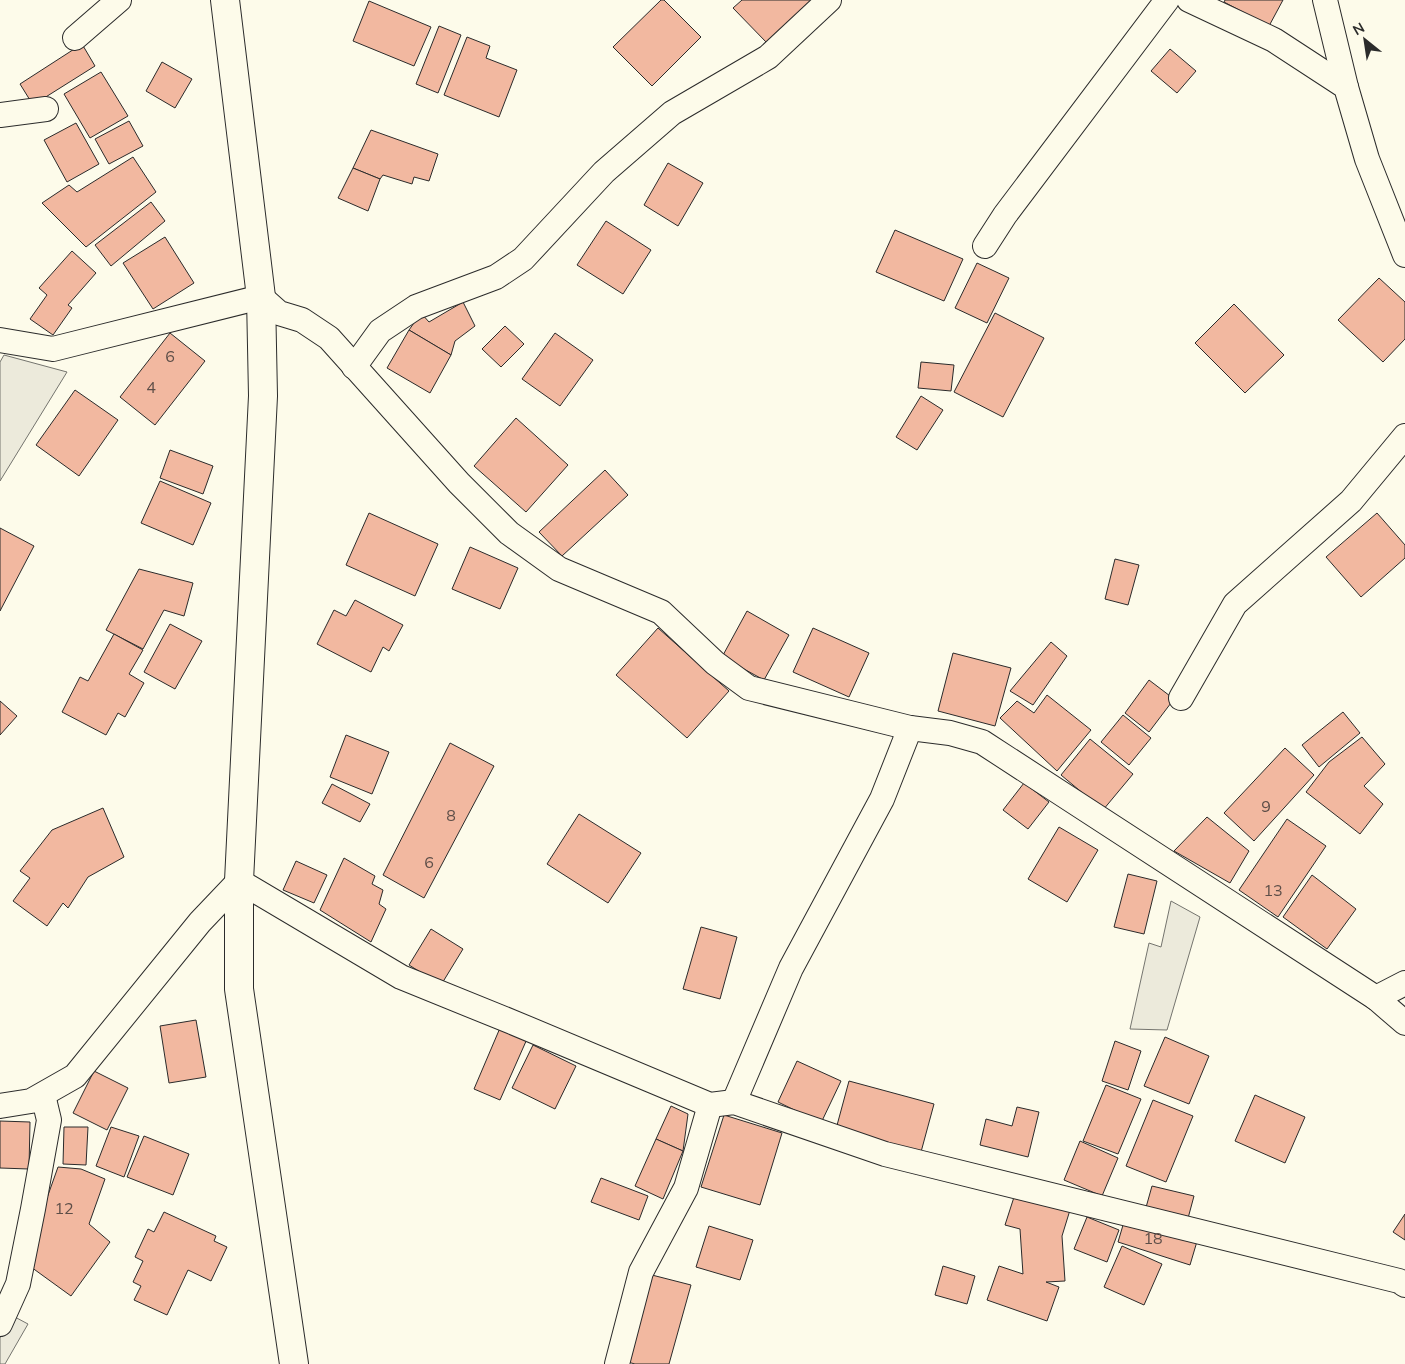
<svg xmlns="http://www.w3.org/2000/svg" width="1405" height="1364" viewBox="0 0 1405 1364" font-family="Mulish,sans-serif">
  <rect width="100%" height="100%" fill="#fdfbea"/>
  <g fill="#eceadb" stroke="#74746e">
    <polygon points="4,355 67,372 0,481 0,362"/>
    <polygon points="1171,901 1200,917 1167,1030 1130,1029 1149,943 1161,947"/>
    <polygon points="13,1316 28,1324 5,1364 0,1364 0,1338"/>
  </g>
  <g fill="#f2b8a0" stroke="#2b2b2b">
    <polygon points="661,0 664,0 701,37 652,86 613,47"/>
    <polygon points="742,0 811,0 767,43 733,8"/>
    <polygon points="1225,0 1283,0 1269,26 1224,2"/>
    <polygon points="369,1 431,27 414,66 353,41"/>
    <polygon points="439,26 461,35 438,93 416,84"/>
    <polygon points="467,37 490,46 486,58 517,70 499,117 444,95"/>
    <polygon points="82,44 95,66 33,105 20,84"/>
    <polygon points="1170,49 1196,71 1177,93 1151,71"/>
    <polygon points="162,62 192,79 175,108 146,91"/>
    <polygon points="101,72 128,116 90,138 64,94"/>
    <polygon points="129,121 143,146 109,164 95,139"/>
    <polygon points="76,123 99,164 67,182 44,140"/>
    <polygon points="371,130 438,154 429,181 414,177 412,184 383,175 380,179 353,168"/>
    <polygon points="133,157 156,192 86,247 42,203 69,185 77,192"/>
    <polygon points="668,163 703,183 678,226 644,205"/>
    <polygon points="353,168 380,179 368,211 338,198"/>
    <polygon points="151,202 165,221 111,266 95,245"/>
    <polygon points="606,221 651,250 623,294 577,265"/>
    <polygon points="895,230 963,259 944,301 876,272"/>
    <polygon points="165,237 194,283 153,309 123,263"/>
    <polygon points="72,251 96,273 68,305 72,308 53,335 30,319 47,295 39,288"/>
    <polygon points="977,263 1009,278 987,323 955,308"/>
    <polygon points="1379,278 1405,302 1405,339 1383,362 1338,320"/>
    <polygon points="463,302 475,326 455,341 451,355 409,330 421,313 429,322"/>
    <polygon points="1234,304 1284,355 1245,393 1195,343"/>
    <polygon points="995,313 1044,338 1003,417 954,392"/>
    <polygon points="505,326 524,344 501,367 482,349"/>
    <polygon points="409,330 451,355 430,393 387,368"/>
    <polygon points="170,333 205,361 155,425 120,397"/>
    <polygon points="555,333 593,360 560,406 522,379"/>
    <polygon points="921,362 954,365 951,391 918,388"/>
    <polygon points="75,390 118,420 79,476 36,445"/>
    <polygon points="921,396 943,410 917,450 896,437"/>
    <polygon points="516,418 568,465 526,512 474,466"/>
    <polygon points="170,450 213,466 203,494 160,478"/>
    <polygon points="605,470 628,495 562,556 539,532"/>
    <polygon points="160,481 211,503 193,545 141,523"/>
    <polygon points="369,513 438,544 415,596 346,565"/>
    <polygon points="1377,513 1405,545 1405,558 1361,597 1326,557"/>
    <polygon points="0,528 34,546 0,611"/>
    <polygon points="470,547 518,568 500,609 452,589"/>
    <polygon points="1115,559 1139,565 1128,605 1105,599"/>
    <polygon points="139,569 193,583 184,616 164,610 143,649 106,630"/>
    <polygon points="355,600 403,625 389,651 383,647 371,672 317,644 334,610 346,616"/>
    <polygon points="747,611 789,635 764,680 722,657"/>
    <polygon points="170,624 202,641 175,689 144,672"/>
    <polygon points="658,628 729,691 687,738 616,675"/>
    <polygon points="813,628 869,653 849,697 793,672"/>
    <polygon points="114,634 143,650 129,674 144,683 125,717 118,713 106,735 62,712 80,677 88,681"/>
    <polygon points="1051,642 1067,656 1033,705 1010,691"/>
    <polygon points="953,653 1011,668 995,726 938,711"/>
    <polygon points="1149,680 1174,699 1149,732 1125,713"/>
    <polygon points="1047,695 1091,730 1057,771 1000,718 1017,701 1034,713"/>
    <polygon points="0,701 17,716 0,735"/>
    <polygon points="1343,712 1360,733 1319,767 1302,745"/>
    <polygon points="1123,715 1151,738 1129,765 1101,742"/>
    <polygon points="346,735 389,752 372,794 330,777"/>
    <polygon points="1362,737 1385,764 1364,786 1383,804 1360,834 1306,792 1329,762"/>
    <polygon points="1090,739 1133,774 1103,810 1061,775"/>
    <polygon points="450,743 494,766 424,898 383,875"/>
    <polygon points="1285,748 1314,775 1254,841 1224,813"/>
    <polygon points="1024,783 1049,802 1028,829 1003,810"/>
    <polygon points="332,784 370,804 360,822 322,803"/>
    <polygon points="103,808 124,857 88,877 68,908 63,903 47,926 13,901 30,878 20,871 52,830"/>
    <polygon points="579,814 641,853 608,903 547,864"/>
    <polygon points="1207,817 1249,851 1230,883 1174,851"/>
    <polygon points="1287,819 1326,846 1278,917 1239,890"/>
    <polygon points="1059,827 1098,850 1067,902 1028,879"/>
    <polygon points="344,858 375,876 372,884 383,890 379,904 386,909 371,942 320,910"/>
    <polygon points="296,861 327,875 314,903 283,890"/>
    <polygon points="1128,874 1157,881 1144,934 1114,927"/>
    <polygon points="1312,875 1356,909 1327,949 1283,917"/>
    <polygon points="701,927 737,937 720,999 683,989"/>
    <polygon points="431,929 463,949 441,985 409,965"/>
    <polygon points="196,1020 206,1077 169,1083 160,1026"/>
    <polygon points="500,1028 527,1039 500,1100 474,1089"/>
    <polygon points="1165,1037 1209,1056 1189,1104 1144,1086"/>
    <polygon points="1115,1041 1141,1051 1128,1090 1102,1081"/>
    <polygon points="533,1045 576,1066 555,1109 512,1088"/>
    <polygon points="797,1061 841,1081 821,1123 778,1102"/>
    <polygon points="94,1071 128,1088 107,1130 73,1113"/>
    <polygon points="849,1081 934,1104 921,1152 836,1129"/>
    <polygon points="1106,1085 1141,1099 1118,1154 1083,1141"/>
    <polygon points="1255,1095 1305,1117 1285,1163 1235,1141"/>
    <polygon points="1153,1100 1193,1116 1166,1182 1126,1166"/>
    <polygon points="671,1106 688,1114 683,1151 656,1139"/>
    <polygon points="1017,1107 1039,1112 1028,1157 980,1145 986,1119 1012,1126"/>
    <polygon points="724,1115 782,1133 760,1205 701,1187"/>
    <polygon points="0,1121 30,1122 29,1169 0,1168"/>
    <polygon points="64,1127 88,1127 86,1165 63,1164"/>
    <polygon points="111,1127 139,1136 124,1177 96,1166"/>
    <polygon points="144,1136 189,1154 173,1195 127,1177"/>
    <polygon points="656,1139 683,1151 663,1199 635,1186"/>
    <polygon points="1080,1141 1118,1158 1102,1196 1064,1180"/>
    <polygon points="58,1167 81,1169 105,1179 89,1224 110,1242 71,1296 31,1267 42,1212"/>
    <polygon points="601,1178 648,1196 639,1220 591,1202"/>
    <polygon points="1152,1186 1194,1196 1187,1222 1145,1211"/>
    <polygon points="1015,1194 1070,1210 1062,1236 1065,1281 1046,1282 1059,1287 1047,1321 987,1300 999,1266 1023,1274 1020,1229 1005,1225"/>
    <polygon points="164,1212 216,1236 214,1241 227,1247 211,1281 188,1270 167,1315 134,1300 141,1286 133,1282 143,1261 135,1257 148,1229 154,1232"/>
    <polygon points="1405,1214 1405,1240 1393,1232"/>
    <polygon points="1126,1215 1198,1238 1190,1265 1118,1242"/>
    <polygon points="1087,1217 1119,1230 1107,1262 1074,1249"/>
    <polygon points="709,1226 753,1240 740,1280 696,1267"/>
    <polygon points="1122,1246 1162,1264 1144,1305 1104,1287"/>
    <polygon points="943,1266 975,1276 967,1304 935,1295"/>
    <polygon points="648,1274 691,1285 669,1364 635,1364 624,1361"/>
  </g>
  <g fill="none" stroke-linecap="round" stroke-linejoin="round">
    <defs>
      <g id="street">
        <polyline points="1189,0 1274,40 1346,87 1367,159 1405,255"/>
        <polyline points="1325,0 1346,87"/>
        <polyline points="75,38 119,0"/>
        <polyline points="0,115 46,109"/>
        <polyline points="985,246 1005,215 1167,0"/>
        <polyline points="0,340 53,349 261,297 279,313 302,320 329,338 459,483 509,533 559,569 661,612 715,663 749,688 910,728 950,733 982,742 1376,998 1405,1023"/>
        <polyline points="354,367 380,331 416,307 496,277 523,259 604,172 672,113 768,57 829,0"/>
        <polyline points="1181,698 1235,604 1351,501 1405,436"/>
        <polyline points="1376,998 1405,983"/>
        <polyline points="734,1102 791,968 882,799 910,728"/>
        <polyline points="0,1106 31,1101 75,1076 200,922 239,881 401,977 512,1022 710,1105 734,1102 885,1154 1399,1281 1405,1285"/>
        <polyline points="0,1324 18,1284 33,1209 49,1120 43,1095"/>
        <polyline points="617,1364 641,1272 686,1188 710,1105"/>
      </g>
      <polyline id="secondary" points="225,0 261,297 263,396 239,881 239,989 294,1364"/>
    </defs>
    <use href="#street" stroke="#2b2b2b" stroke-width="26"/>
    <use href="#secondary" stroke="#2b2b2b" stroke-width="30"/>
    <use href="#street" stroke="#fdfbea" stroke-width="24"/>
    <use href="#secondary" stroke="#fdfbea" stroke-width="28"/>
  </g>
  <g text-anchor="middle" stroke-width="4" stroke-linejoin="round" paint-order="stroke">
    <g font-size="16" fill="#5d4e48">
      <text x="170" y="362">6</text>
      <text x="151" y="393">4</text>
      <text x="1266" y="812">9</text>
      <text x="451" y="821">8</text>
      <text x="429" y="868">6</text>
      <text x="1273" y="896">13</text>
      <text x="64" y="1214">12</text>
      <text x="1153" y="1244">18</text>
    </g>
  </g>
  <g transform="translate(1365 40) rotate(330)" stroke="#fdfbea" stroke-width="4" paint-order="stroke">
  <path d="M0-4L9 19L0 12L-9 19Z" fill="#2b2b2b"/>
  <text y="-8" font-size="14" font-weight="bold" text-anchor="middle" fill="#2b2b2b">N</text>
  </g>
</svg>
